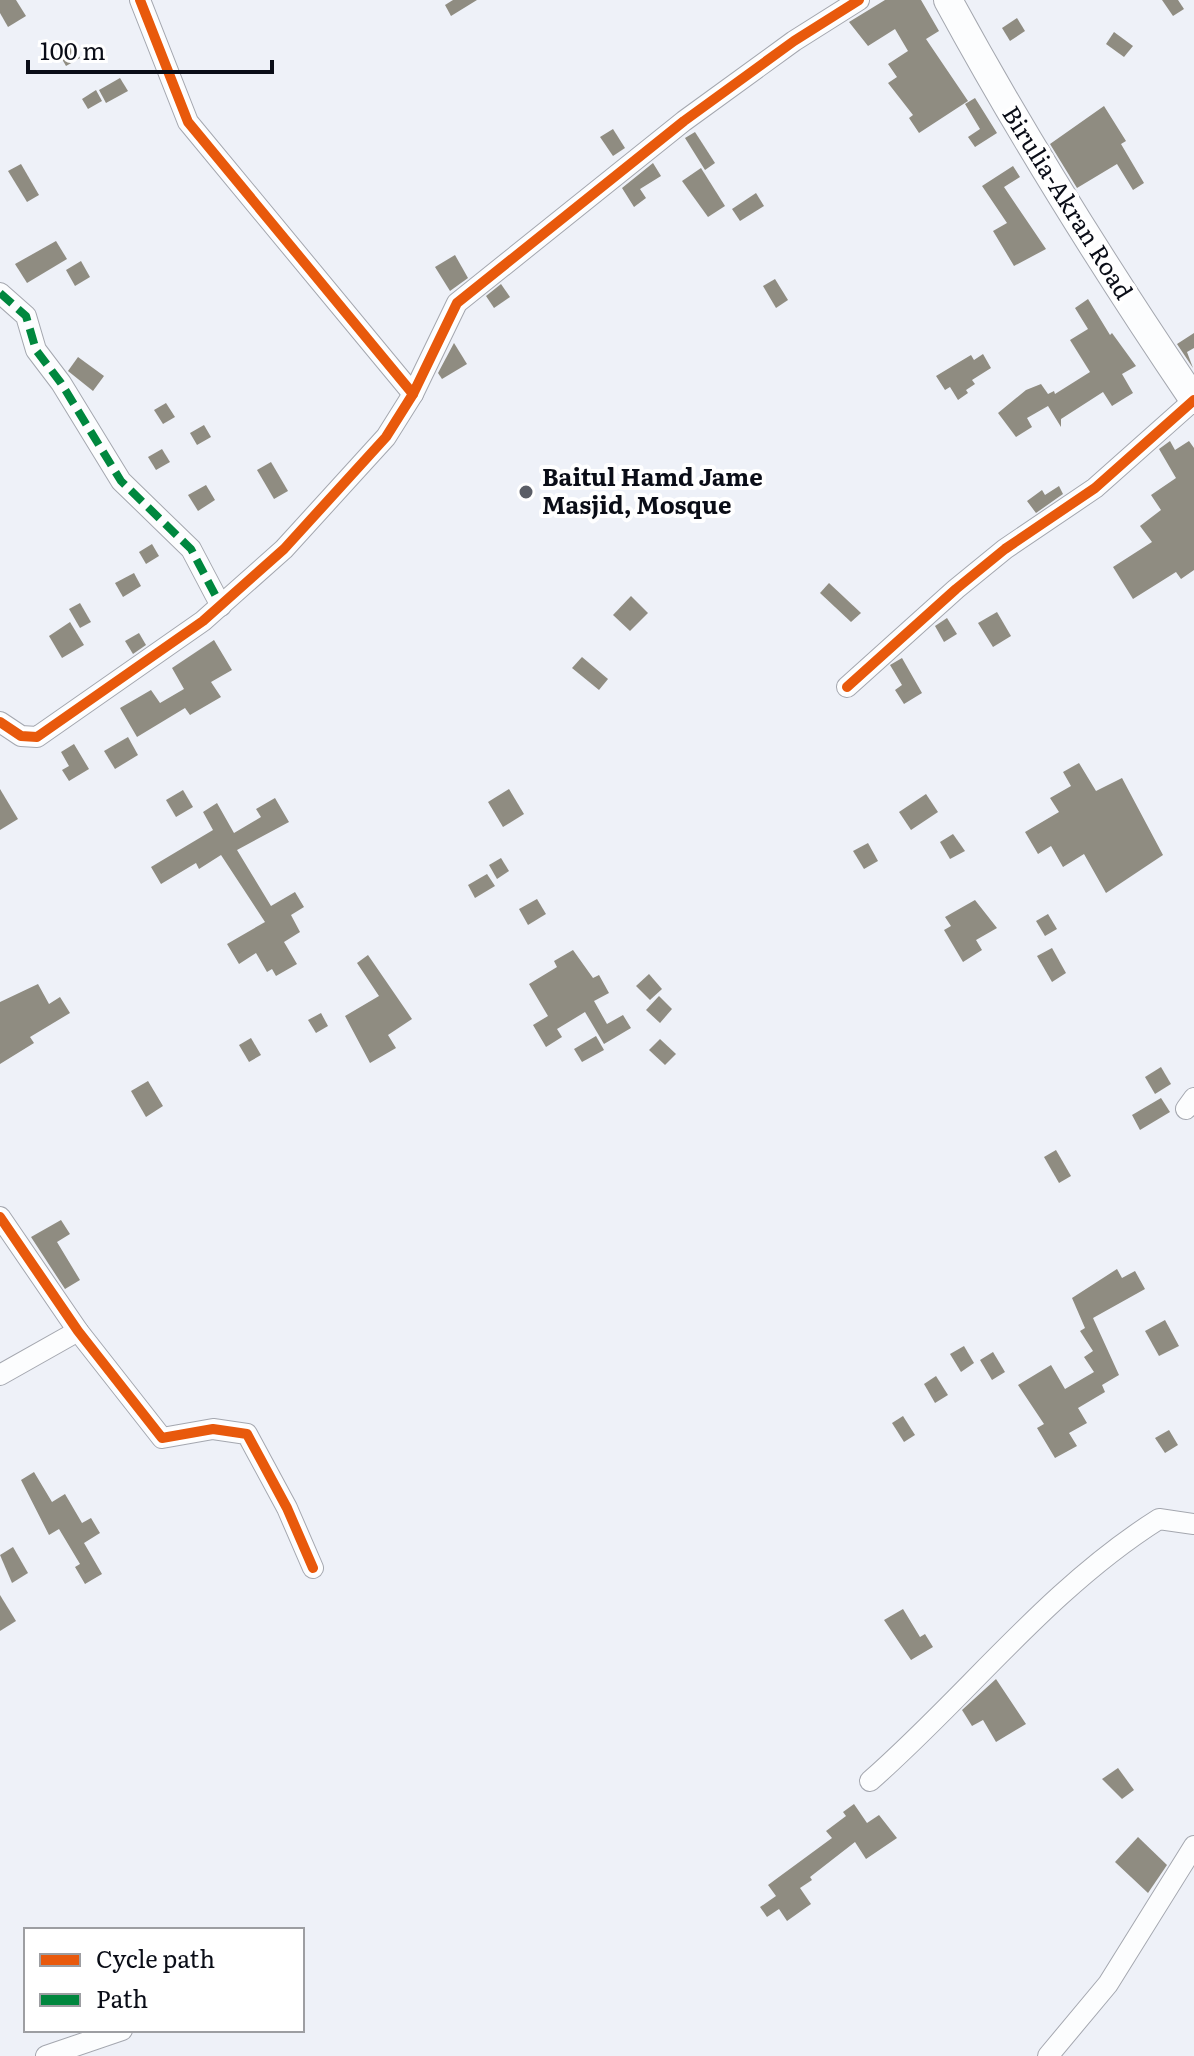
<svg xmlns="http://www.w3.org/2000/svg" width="1194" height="2056" viewBox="0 0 1194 2056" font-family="Literata,serif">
  <rect width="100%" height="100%" fill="#eef1f8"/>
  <g fill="#8f8c81">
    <polygon points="0,0 16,0 26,16 8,27 0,13"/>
    <polygon points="453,0 477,0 451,16 445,5"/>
    <polygon points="885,0 921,0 939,31 926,39 968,101 919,133 909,118 913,115 888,83 897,77 888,64 908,51 895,29 868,46 849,22"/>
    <polygon points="1162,0 1178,0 1184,9 1173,16"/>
    <polygon points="1017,18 1025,31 1010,41 1002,28"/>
    <polygon points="1114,32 1133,46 1124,57 1106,44"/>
    <polygon points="72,44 80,58 66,66 58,52"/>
    <polygon points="120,78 128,91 106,103 99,90"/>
    <polygon points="96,90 102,101 88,109 82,99"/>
    <polygon points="975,98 997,133 975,147 968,137 980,129 965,104"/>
    <polygon points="1104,106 1126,141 1121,144 1144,183 1133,190 1117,164 1077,188 1050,144"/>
    <polygon points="613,129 625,148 613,156 600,137"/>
    <polygon points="695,132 715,163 705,170 685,138"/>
    <polygon points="653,163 661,176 640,189 646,198 634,207 622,188"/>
    <polygon points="21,164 39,195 27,202 8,171"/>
    <polygon points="1013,166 1020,177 1004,187 1046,249 1014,266 993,231 1007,223 982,186"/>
    <polygon points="701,168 725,206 708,217 682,181"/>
    <polygon points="756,193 764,206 740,221 732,209"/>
    <polygon points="56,241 67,259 27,283 15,264"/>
    <polygon points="455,255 468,278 450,291 435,267"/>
    <polygon points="81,261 90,277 75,286 66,270"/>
    <polygon points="775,279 788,300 776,308 763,286"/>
    <polygon points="501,284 510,297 494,308 486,296"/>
    <polygon points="1088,299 1110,335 1112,333 1136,366 1122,374 1133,393 1112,406 1103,392 1061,419 1061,427 1048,406 1027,418 1032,427 1016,437 998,413 1026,390 1041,384 1048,394 1054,391 1055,394 1090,372 1070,340 1088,329 1075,308"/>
    <polygon points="1194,333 1194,348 1187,352 1193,368 1177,344"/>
    <polygon points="454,343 467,364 442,379 438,373"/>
    <polygon points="983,354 991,368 972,380 975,384 966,390 968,393 958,400 950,387 945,390 936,376 971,355 974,360"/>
    <polygon points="78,357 104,376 93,391 68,371"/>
    <polygon points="166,403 175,417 163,424 154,410"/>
    <polygon points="204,425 211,437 197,445 190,433"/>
    <polygon points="1170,441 1175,450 1189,441 1194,448 1194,570 1181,579 1176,572 1133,599 1113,567 1152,542 1140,526 1161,510 1151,495 1176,478 1159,449"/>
    <polygon points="162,449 170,462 156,470 148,457"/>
    <polygon points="271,462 288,491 274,499 257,470"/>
    <polygon points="206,485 215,500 198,511 188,495"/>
    <polygon points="1059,486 1063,494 1036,513 1027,501 1042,490 1045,495"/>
    <polygon points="152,544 159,556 146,564 139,552"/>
    <polygon points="134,573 141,586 123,597 115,583"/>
    <polygon points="829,583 861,613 851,622 820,593"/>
    <polygon points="631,596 648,613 630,631 613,615"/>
    <polygon points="80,603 91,622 80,628 69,609"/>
    <polygon points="997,612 1011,636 993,647 978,623"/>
    <polygon points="947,618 957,634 944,642 935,626"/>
    <polygon points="70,622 84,645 62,658 49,636"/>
    <polygon points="139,633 146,645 133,654 125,641"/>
    <polygon points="214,640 232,670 211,682 221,697 190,715 185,708 137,737 120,708 151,690 160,703 184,689 172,668"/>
    <polygon points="582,657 608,679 599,690 572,668"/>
    <polygon points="902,658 922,693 904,704 895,690 902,685 890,665"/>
    <polygon points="128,737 138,755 115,769 104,751"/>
    <polygon points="74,744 89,769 69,781 62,770 69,766 61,752"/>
    <polygon points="1079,763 1096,791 1122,778 1163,855 1106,893 1084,854 1063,867 1051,846 1038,854 1025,832 1059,812 1050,798 1071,786 1063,772"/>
    <polygon points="0,789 18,819 0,830"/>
    <polygon points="509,789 524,814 503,827 488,802"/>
    <polygon points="183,790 193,807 176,817 166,800"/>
    <polygon points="926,794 938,812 911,830 899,812"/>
    <polygon points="275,798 289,822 237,850 271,906 295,892 304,907 291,915 300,932 284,942 297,964 276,976 272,969 267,972 256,953 239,964 227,944 265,922 221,855 199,869 196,863 161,884 151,867 213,830 203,812 217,803 234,833 261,817 256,809"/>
    <polygon points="953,834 965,851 950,859 940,842"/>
    <polygon points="868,843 878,861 864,869 853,851"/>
    <polygon points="501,858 509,871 497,879 489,865"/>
    <polygon points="487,874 495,886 475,898 468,885"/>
    <polygon points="537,899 546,914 528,925 519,909"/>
    <polygon points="975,900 997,928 976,940 982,950 963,962 944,930 951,926 945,917"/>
    <polygon points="1048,914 1057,929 1045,936 1036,921"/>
    <polygon points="1052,948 1066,973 1052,982 1037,956"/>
    <polygon points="573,950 593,978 599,975 609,993 594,1001 607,1024 623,1015 631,1028 604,1044 585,1012 557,1029 562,1037 546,1047 533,1025 548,1016 529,984 557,967 554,961"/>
    <polygon points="368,955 412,1019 388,1035 396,1048 370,1063 345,1016 379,996 357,963"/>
    <polygon points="649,974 662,989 650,1000 636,986"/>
    <polygon points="38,984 49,1004 60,997 70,1013 30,1037 34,1043 0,1064 0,1002"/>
    <polygon points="659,996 672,1009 660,1023 646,1010"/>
    <polygon points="321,1013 328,1026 316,1033 308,1020"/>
    <polygon points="596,1036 604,1050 582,1062 574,1049"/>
    <polygon points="251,1038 261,1055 249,1062 239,1045"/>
    <polygon points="660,1039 676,1054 665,1065 649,1050"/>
    <polygon points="1161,1067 1171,1084 1155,1094 1145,1077"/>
    <polygon points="148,1081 163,1106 146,1117 131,1091"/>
    <polygon points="1161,1098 1170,1112 1140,1130 1132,1115"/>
    <polygon points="1056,1150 1071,1176 1059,1183 1044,1157"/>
    <polygon points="61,1220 70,1234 57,1242 80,1280 65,1289 31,1237"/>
    <polygon points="1117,1269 1122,1278 1135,1271 1145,1289 1093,1318 1119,1375 1102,1385 1105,1392 1078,1408 1087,1423 1069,1433 1077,1446 1055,1458 1037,1428 1044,1424 1018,1385 1051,1365 1065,1389 1094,1372 1084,1357 1093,1351 1080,1331 1085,1328 1072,1298"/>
    <polygon points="1165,1320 1179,1346 1159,1356 1145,1331"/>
    <polygon points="964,1346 974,1363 961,1372 950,1354"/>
    <polygon points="993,1352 1005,1372 992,1380 980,1360"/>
    <polygon points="936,1376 948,1395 935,1403 924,1384"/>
    <polygon points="903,1416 915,1435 904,1442 892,1423"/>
    <polygon points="1169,1430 1178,1445 1165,1453 1155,1438"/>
    <polygon points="34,1472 52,1502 65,1494 82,1523 91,1518 100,1533 84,1543 102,1574 85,1584 75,1567 80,1564 59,1529 49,1535 21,1480"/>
    <polygon points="13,1547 28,1573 12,1583 0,1555"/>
    <polygon points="0,1595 16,1621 0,1631"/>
    <polygon points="903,1609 920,1637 925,1634 933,1647 911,1660 884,1620"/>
    <polygon points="996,1679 1026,1724 996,1742 983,1720 972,1726 962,1710"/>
    <polygon points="1118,1768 1134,1790 1122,1799 1102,1779"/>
    <polygon points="854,1804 867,1823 879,1815 897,1838 866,1859 855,1842 810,1877 812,1880 800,1888 811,1904 787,1921 779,1909 767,1917 760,1907 776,1896 768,1885 832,1838 826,1831 846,1816 843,1812"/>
    <polygon points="1138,1837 1167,1865 1148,1893 1115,1862"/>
  </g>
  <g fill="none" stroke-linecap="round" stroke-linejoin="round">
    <defs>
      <g id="minor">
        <polyline points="140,0 188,122 413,394"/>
        <polyline points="0,293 26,316 36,350 61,383 121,481 191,549 221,606"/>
        <polyline points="847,687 956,589 1005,549 1095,488 1194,400"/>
        <polyline points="0,722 21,736 37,737 203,621 284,549 386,437 413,394 457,303 684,121 794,41 859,0"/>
        <polyline points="1186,1109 1194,1098"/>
        <polyline points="0,1217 78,1331 162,1438 213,1429 247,1434 287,1508 313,1568"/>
        <polyline points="0,1375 78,1331"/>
        <path d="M870,1781C968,1695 1048,1589 1159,1519L1194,1524"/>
        <polyline points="46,2056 122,2030"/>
        <polyline points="1048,2056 1108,1984 1194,1846"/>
      </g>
      <path id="highway" d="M948,0C1023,138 1106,270 1194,400"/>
    </defs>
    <use href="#minor" stroke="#a4a7af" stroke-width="22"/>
    <use href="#highway" stroke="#a4a7af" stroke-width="30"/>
    <use href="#minor" stroke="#fcfdfe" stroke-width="20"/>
    <use href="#highway" stroke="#fcfdfe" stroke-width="28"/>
    <polyline stroke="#00873e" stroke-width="8" stroke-dasharray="16 8" stroke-linecap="butt" points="0,293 26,316 36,350 61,383 121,481 191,549 221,606"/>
    <defs>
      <g id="cycleway">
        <polyline points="140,0 188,122 413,394"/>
        <polyline points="847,687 956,589 1005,549 1095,488 1194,400"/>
        <polyline points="0,722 21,736 37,737 203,621 284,549 386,437 413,394 457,303 684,121 794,41 859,0"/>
        <polyline points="0,1217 78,1331 162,1438 213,1429 247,1434 287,1508 313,1568"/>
      </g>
    </defs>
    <use href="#cycleway" stroke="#fff" stroke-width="15"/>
    <use href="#cycleway" stroke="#e8590c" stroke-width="10"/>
  </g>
  <circle fill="#5a5d66" stroke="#fff" stroke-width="3" cx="526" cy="492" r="8"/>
  <g text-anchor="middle" stroke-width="8" stroke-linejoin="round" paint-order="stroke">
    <g font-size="24" fill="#0a0d17" stroke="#fff">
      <text transform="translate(1067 203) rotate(58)" y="8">Birulia-Akran Road</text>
    </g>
    <g font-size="24" font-weight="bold" fill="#0a0d17" stroke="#fff" text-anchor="start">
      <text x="542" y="486">Baitul Hamd Jame<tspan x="542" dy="28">Masjid, Mosque</tspan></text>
    </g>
  </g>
  <rect x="24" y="1928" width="280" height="104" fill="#ffffff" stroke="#9d9ea2" stroke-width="2"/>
  <rect x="40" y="1954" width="40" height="12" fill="#e8590c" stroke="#9d9ea2" stroke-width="2"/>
  <text x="96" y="1968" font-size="24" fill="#0a0d17">Cycle path</text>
  <rect x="40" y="1994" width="40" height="12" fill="#00873e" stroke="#9d9ea2" stroke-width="2"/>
  <text x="96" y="2008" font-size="24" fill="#0a0d17">Path</text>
  <path d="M28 60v12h244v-12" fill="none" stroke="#0a0d17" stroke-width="4"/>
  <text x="40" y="60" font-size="24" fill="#0a0d17" stroke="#ffffff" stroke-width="6" paint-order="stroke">100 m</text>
</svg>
